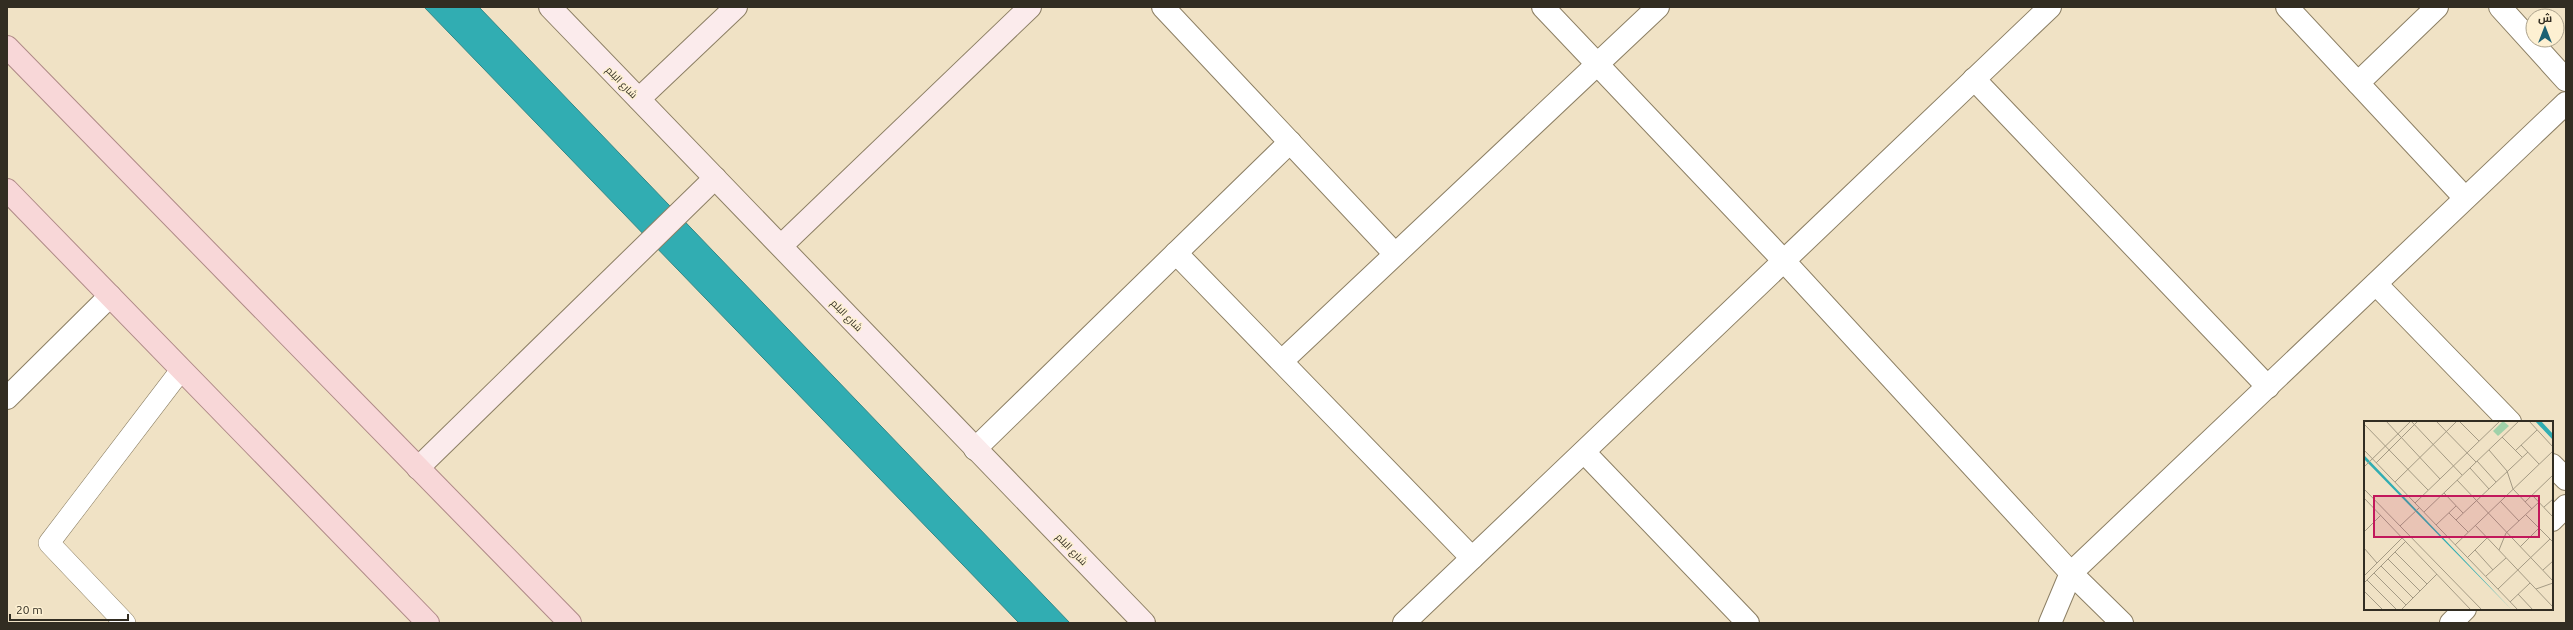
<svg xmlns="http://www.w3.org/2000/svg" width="2573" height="630" viewBox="0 0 2573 630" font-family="Ubuntu,Cairo,sans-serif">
  <rect width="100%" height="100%" fill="#f0e2c5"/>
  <polygon fill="#31adb2" stroke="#318787" points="424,7 479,7 1070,623 1019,623"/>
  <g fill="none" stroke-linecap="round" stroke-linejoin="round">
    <defs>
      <polyline id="lane" points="125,623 49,543 181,370"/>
      <g id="street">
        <polyline points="1163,7 1395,254"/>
        <polyline points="1543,7 1784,261 2071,573 2122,623"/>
        <polyline points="2287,7 2465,198"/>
        <polyline points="2500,7 2566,80"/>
        <polyline points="1974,79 2268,387"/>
        <polyline points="2358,83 2437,7"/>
        <polyline points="1176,253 1472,558"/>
        <polyline points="2376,284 2510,422"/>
        <polyline points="1282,361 1658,7"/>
        <polyline points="7,398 110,296"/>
        <polyline points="975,449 1290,142"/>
        <polyline points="1584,452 1748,623"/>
        <polyline points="2552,465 2566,479"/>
        <polyline points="2552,520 2566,506"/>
        <polyline points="1404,623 2050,7"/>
        <polyline points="2050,623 2071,573 2566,103"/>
        <polyline points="2451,623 2465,609"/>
      </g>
      <g id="secondary">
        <polyline points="550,7 1144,623"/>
        <polyline points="639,99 736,7"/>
        <polyline points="781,246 1030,7"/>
        <polyline points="418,468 715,178"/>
      </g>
      <g id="primary">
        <polyline points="7,47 570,623"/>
        <polyline points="7,190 428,623"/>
      </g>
    </defs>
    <use href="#lane" stroke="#8c7f64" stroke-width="22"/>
    <use href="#street" stroke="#8c7f64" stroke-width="24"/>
    <use href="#secondary" stroke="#8c7f64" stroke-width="24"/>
    <use href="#primary" stroke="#af8a87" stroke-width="24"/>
    <use href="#lane" stroke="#fff" stroke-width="21"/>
    <use href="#street" stroke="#fff" stroke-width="22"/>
    <use href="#secondary" stroke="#fbebec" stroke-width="22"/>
    <use href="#primary" stroke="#f8d7d8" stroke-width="22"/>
  </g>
  <g text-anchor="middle" stroke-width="3" stroke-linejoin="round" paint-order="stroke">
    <g font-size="10" fill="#322d22" stroke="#fdf0d2">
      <text transform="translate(622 82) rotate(46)" y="4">شارع البلم</text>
      <text transform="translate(847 315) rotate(46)" y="4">شارع البلم</text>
      <text transform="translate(1072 549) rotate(46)" y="4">شارع البلم</text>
    </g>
  </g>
  <g transform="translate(2364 421)">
    <rect width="189" height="189" fill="#f0e2c5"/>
    <path d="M139,0L145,5L134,15L129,10Z" fill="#a0d1a9"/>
    <path d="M171,0H177L189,13V19ZM0,34L148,189L0,38Z" fill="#31adb2"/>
    <path fill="none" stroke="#a49a84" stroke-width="1" d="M22,0L76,58M47,0L98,54M72,0L112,41M95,0L115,20M165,0L189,26M0,3L64,69M138,16L158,36M157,24L175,43M0,29L154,189M125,29L143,50L149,68L168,88M151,30L173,9M113,40L132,61M12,42L54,0M0,46L47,0M106,47L125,68M93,59L189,160M31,61L93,0M0,68L118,189M80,72L99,92M168,74L189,96M0,77L107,189M136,80L155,100M161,81L189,54M51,82L136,0M180,86L189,78M60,91L155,0M85,92L104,111M162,94L189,121M92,99L164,31M72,104L92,85M111,104L189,186M36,105L55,87M0,111L17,94M91,124L189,30M156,126L175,107M0,127L13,142M111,129L129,149M135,129L142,112L175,81M31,131L63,163M103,137L123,117M24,138L56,170M17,145L49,177M179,149L189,140M10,152L42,184M0,155L38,117M122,155L142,137M3,159L33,189M0,162L42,120M134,168L186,118M172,168L189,162M0,170L19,189M154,173L169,189M146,181L166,162M37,189L73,153"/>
    <path fill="#c2185b" fill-opacity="0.15" stroke="#c2185b" stroke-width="2" d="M10,75H175V116H10Z"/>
    <rect width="189" height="189" fill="none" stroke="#322d22" stroke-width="2"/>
  </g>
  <rect width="2573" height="630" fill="none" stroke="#322d22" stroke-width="16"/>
  <g transform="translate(2545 28)"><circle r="19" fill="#fdf0d2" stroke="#aca28c"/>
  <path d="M0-3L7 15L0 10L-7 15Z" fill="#1c6173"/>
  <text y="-6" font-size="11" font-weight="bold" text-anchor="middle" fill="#322d22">ش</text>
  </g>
  <path d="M10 614v6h118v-6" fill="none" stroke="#322d22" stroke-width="2"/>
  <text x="16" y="614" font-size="12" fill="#322d22" stroke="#fdf0d2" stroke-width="3" paint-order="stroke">20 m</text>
</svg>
